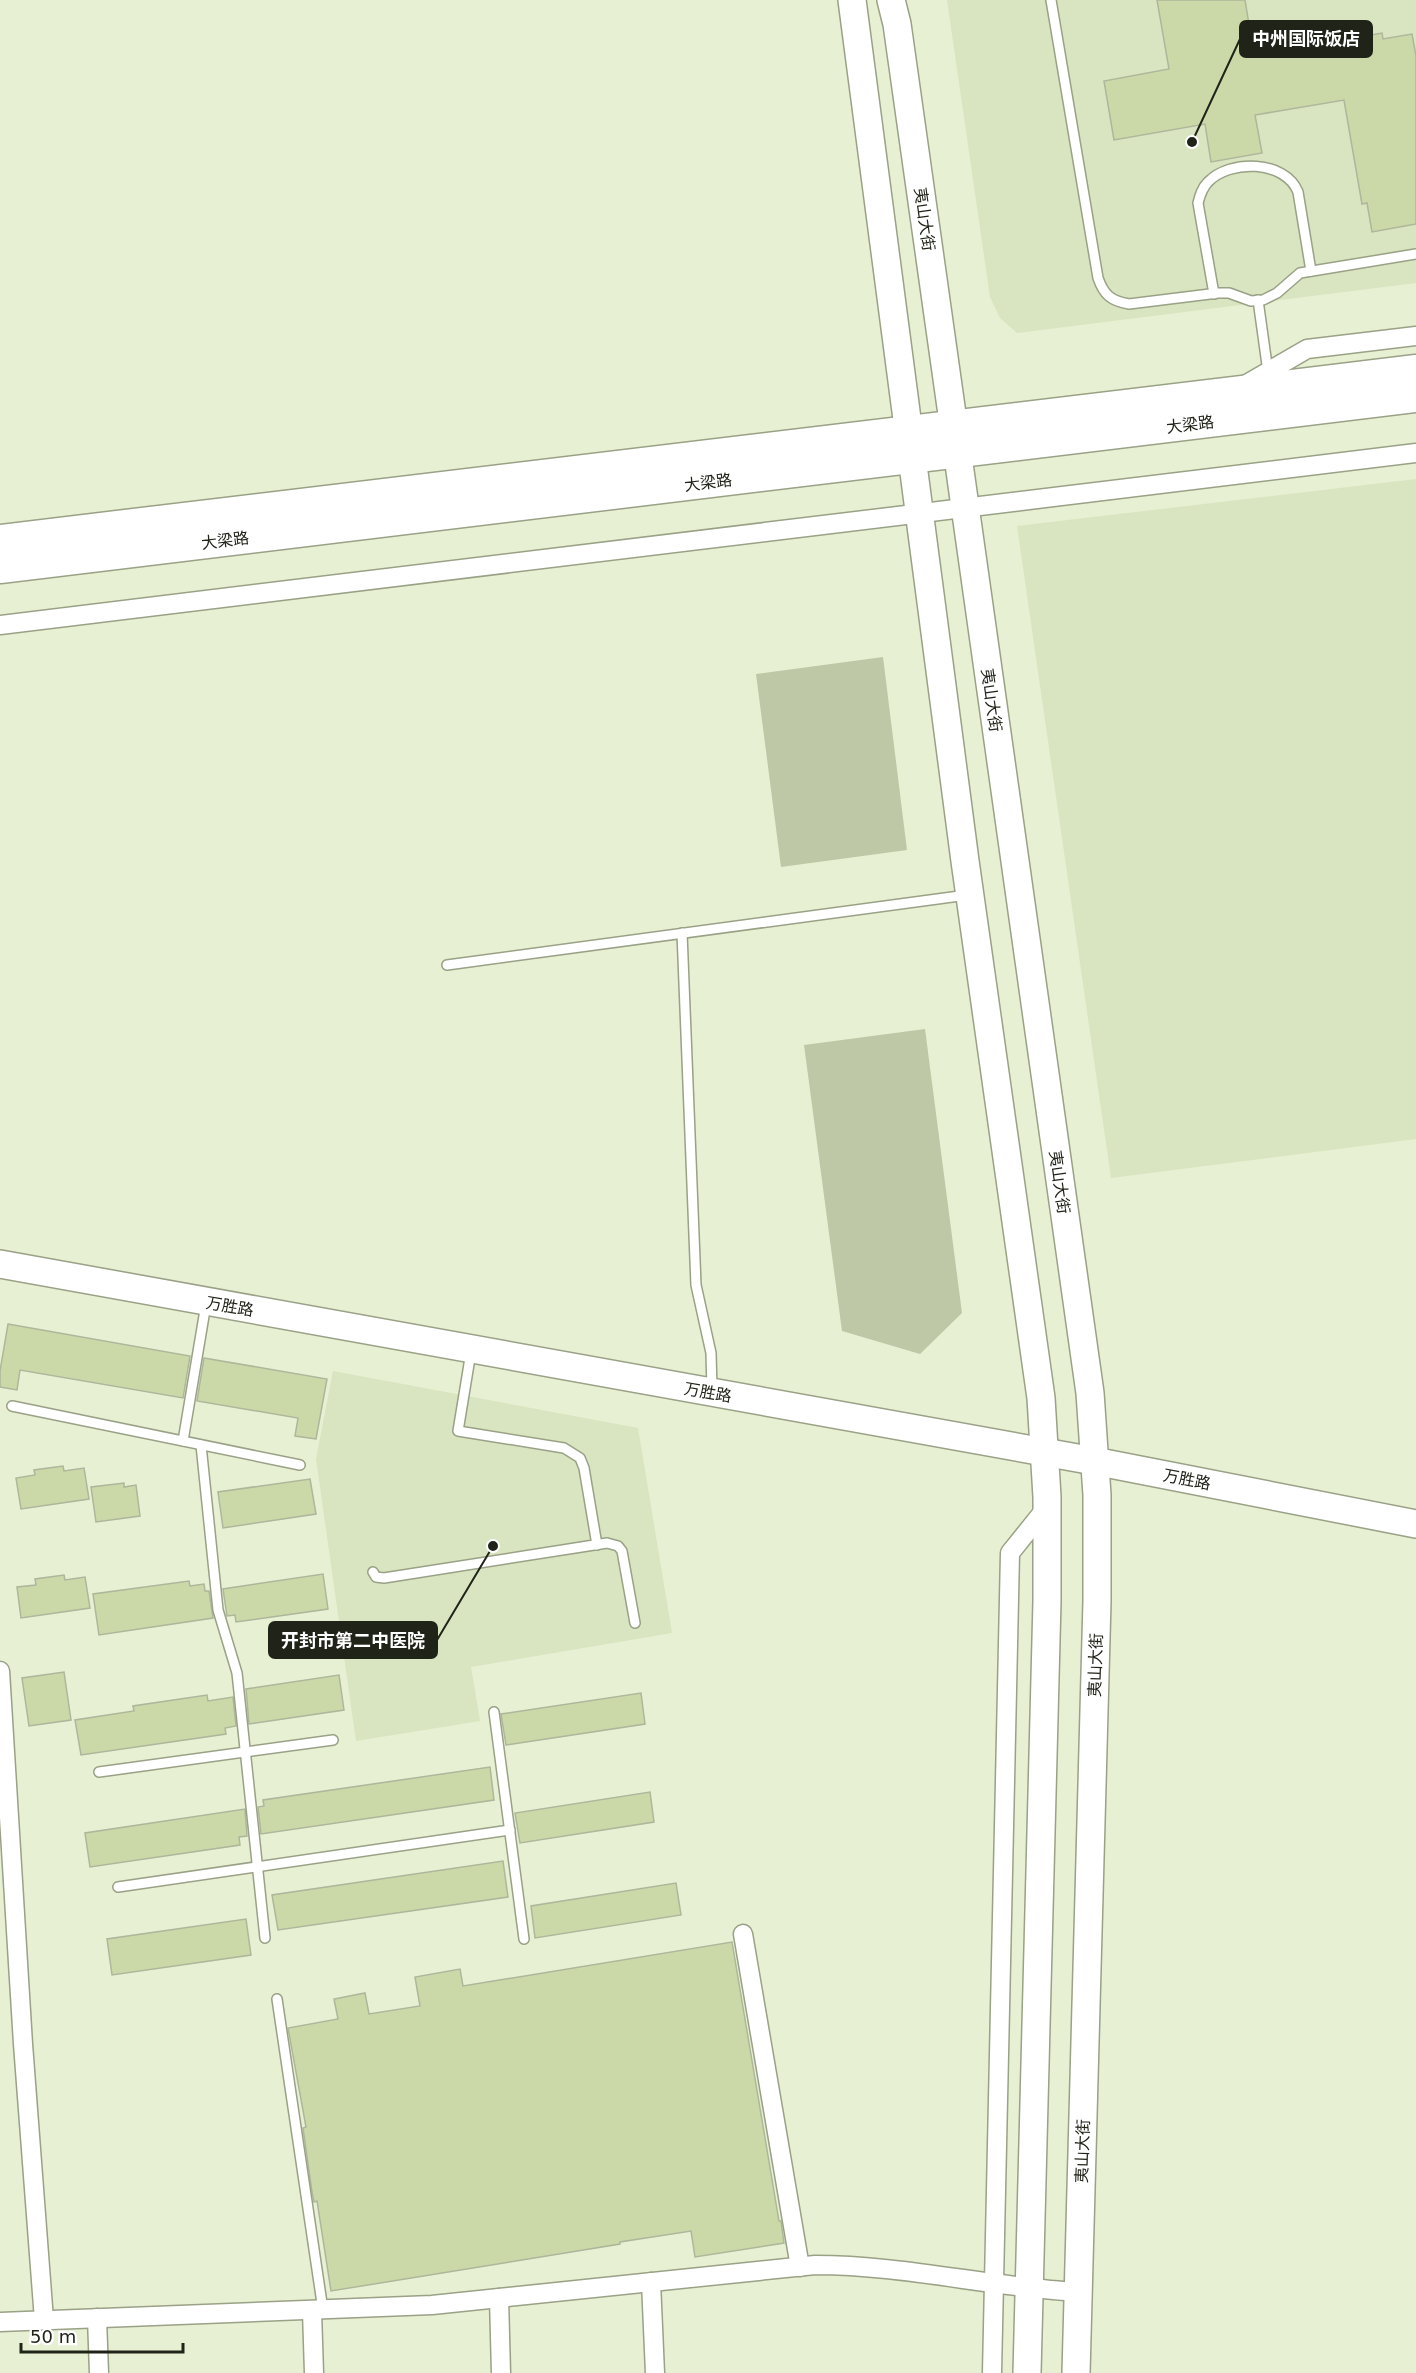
<svg xmlns="http://www.w3.org/2000/svg" width="1416" height="2373" viewBox="0 0 1416 2373" font-family="'DejaVu Sans','Noto Sans SC',sans-serif">
  <rect width="100%" height="100%" fill="#e7f0d3"/>
  <g fill="#d9e4c0">
    <polygon points="947,0 1416,0 1416,283 1017,333 1000,318 990,297"/>
    <polygon points="1416,479 1416,1139 1111,1178 1017,526"/>
    <polygon points="333,1371 638,1428 672,1633 471,1667 480,1721 356,1741 316,1459"/>
  </g>
  <g fill="#bec8a7">
    <polygon points="883,657 907,850 781,867 756,674"/>
    <polygon points="925,1029 962,1313 920,1354 842,1331 804,1045"/>
  </g>
  <g fill="#cbd9a9" stroke="#aeb69b" stroke-width="1.5">
    <polygon points="1157,0 1245,0 1254,55 1382,33 1383,39 1412,34 1416,56 1416,224 1372,232 1367,203 1362,204 1344,100 1255,115 1262,153 1211,162 1205,124 1114,140 1104,81 1169,69"/>
    <polygon points="8,1324 190,1356 183,1398 20,1370 17,1390 0,1387 0,1371"/>
    <polygon points="204,1358 327,1379 316,1439 295,1436 298,1418 197,1401"/>
    <polygon points="63,1466 64,1471 84,1468 89,1499 21,1509 16,1478 35,1475 34,1470"/>
    <polygon points="310,1479 316,1514 223,1528 218,1492"/>
    <polygon points="124,1483 124,1487 136,1485 140,1516 96,1522 91,1487"/>
    <polygon points="323,1574 328,1609 236,1622 235,1615 227,1616 223,1589"/>
    <polygon points="64,1575 65,1580 85,1577 90,1608 21,1618 17,1587 36,1585 35,1579"/>
    <polygon points="189,1581 190,1586 204,1584 205,1591 209,1591 213,1618 99,1635 93,1594"/>
    <polygon points="64,1672 71,1720 29,1726 22,1678"/>
    <polygon points="339,1675 344,1710 249,1724 246,1689"/>
    <polygon points="641,1693 645,1724 506,1745 501,1714"/>
    <polygon points="207,1695 208,1701 233,1697 236,1726 225,1728 226,1734 81,1755 75,1720 134,1711 133,1706"/>
    <polygon points="490,1767 494,1800 261,1834 258,1807 264,1806 263,1800"/>
    <polygon points="650,1792 654,1822 520,1843 515,1813"/>
    <polygon points="245,1809 247,1836 239,1837 240,1845 90,1867 85,1833"/>
    <polygon points="503,1861 508,1897 278,1930 272,1895"/>
    <polygon points="676,1883 681,1915 535,1938 531,1906"/>
    <polygon points="246,1919 251,1955 112,1975 107,1939"/>
    <polygon points="732,1942 779,2221 781,2221 784,2243 695,2257 691,2231 620,2242 620,2244 331,2291 317,2201 314,2202 312,2192 303,2128 306,2127 288,2028 338,2019 334,1999 365,1993 369,2014 420,2006 415,1977 460,1969 463,1986"/>
  </g>
  <g fill="none" stroke-linecap="round" stroke-linejoin="round">
    <defs>
      <g id="lane">
        <path d="M1051,0L1098,278C1104,295 1111,301 1129,304L1218,293H1229L1251,301L1263,300L1277,293L1300,273L1416,254"/>
        <path d="M1214,294L1198,203C1200,195 1202,188 1208,182C1230,159 1285,160 1298,192L1311,271"/>
        <polyline points="1258,300 1268,372"/>
        <polyline points="682,933 696,1285 711,1353 712,1390"/>
        <polyline points="447,965 967,895"/>
        <polyline points="471,1352 458,1431 564,1448 580,1458 584,1468 597,1545"/>
        <polyline points="12,1406 300,1465"/>
        <polyline points="183,1441 206,1304"/>
        <polyline points="201,1445 218,1610 237,1673 265,1938"/>
        <polyline points="373,1572 376,1577 384,1578 607,1543 618,1546 622,1551 635,1623"/>
        <polyline points="494,1712 524,1939"/>
        <polyline points="99,1772 333,1740"/>
        <polyline points="118,1887 510,1830"/>
        <polyline points="277,1999 323,2310"/>
      </g>
      <g id="street">
        <polyline points="1245,385 1307,349 1416,336"/>
        <polyline points="0,625 1416,453"/>
        <polyline points="0,1671 23,2044 44,2320"/>
        <polyline points="743,1934 800,2267"/>
        <polyline points="651,2282 655,2373"/>
        <polyline points="499,2298 501,2373"/>
        <polyline points="312,2311 314,2373"/>
        <polyline points="97,2318 99,2373"/>
        <path d="M0,2322L432,2305L815,2265C903,2265 990,2287 1078,2292"/>
        <polyline points="992,2373 1010,1553 1047,1507"/>
      </g>
      <g id="secondary">
        <polyline points="852,0 965,861 1041,1398 1047,1497 1047,1601 1027,2373"/>
        <polyline points="891,0 897,24 1090,1393 1097,1495 1097,1601 1076,2373"/>
        <polyline points="0,1264 1094,1461 1416,1524"/>
      </g>
      <g id="primary">
        <polyline points="0,540 1416,370"/>
        <polyline points="0,568 1416,397"/>
      </g>
    </defs>
    <use href="#lane" stroke="#99a186" stroke-width="12"/>
    <use href="#street" stroke="#99a186" stroke-width="21"/>
    <use href="#secondary" stroke="#99a186" stroke-width="30"/>
    <use href="#primary" stroke="#99a186" stroke-width="33"/>
    <use href="#lane" stroke="#fff" stroke-width="9"/>
    <use href="#street" stroke="#fff" stroke-width="18"/>
    <use href="#secondary" stroke="#fff" stroke-width="27"/>
    <use href="#primary" stroke="#fff" stroke-width="30"/>
  </g>
  <g text-anchor="middle" stroke-width="4.5" stroke-linejoin="round" paint-order="stroke">
    <g font-size="16" fill="#202318" stroke="#fff">
      <text transform="translate(925 219) rotate(82)" y="6">夷山大街</text>
      <text transform="translate(1190 424) rotate(-7)" y="6">大梁路</text>
      <text transform="translate(708 482) rotate(-7)" y="6">大梁路</text>
      <text transform="translate(225 540) rotate(-7)" y="6">大梁路</text>
      <text transform="translate(992 700) rotate(82)" y="6">夷山大街</text>
      <text transform="translate(1060 1182) rotate(82)" y="6">夷山大街</text>
      <text transform="translate(230 1306) rotate(10)" y="6">万胜路</text>
      <text transform="translate(708 1392) rotate(10)" y="6">万胜路</text>
      <text transform="translate(1187 1479) rotate(11)" y="6">万胜路</text>
      <text transform="translate(1095 1665) rotate(-88)" y="6">夷山大街</text>
      <text transform="translate(1082 2151) rotate(-88)" y="6">夷山大街</text>
    </g>
  </g>
  <path fill="none" stroke="#202318" stroke-width="2" d="M1192 142L1240 39M493 1546L437 1640"/>
  <g fill="#202318" stroke="#fff" stroke-width="2">
    <circle cx="1192" cy="142" r="6"/>
    <circle cx="493" cy="1546" r="6"/>
  </g>
  <g fill="#202318" stroke="#202318" stroke-width="2">
    <rect x="1240" y="21" width="132" height="36" rx="6"/>
    <rect x="269" y="1622" width="168" height="36" rx="6"/>
  </g>
  <g font-size="18" text-anchor="middle" font-weight="bold" fill="#fff">
    <text x="1306" y="45">中州国际饭店</text>
    <text x="353" y="1647">开封市第二中医院</text>
  </g>
  <path d="M21 2343v9h162v-9" fill="none" stroke="#202318" stroke-width="3"/>
  <text x="30" y="2343" font-size="18" fill="#202318" stroke="#ffffff" stroke-width="4.5" paint-order="stroke">50 m</text>
</svg>
